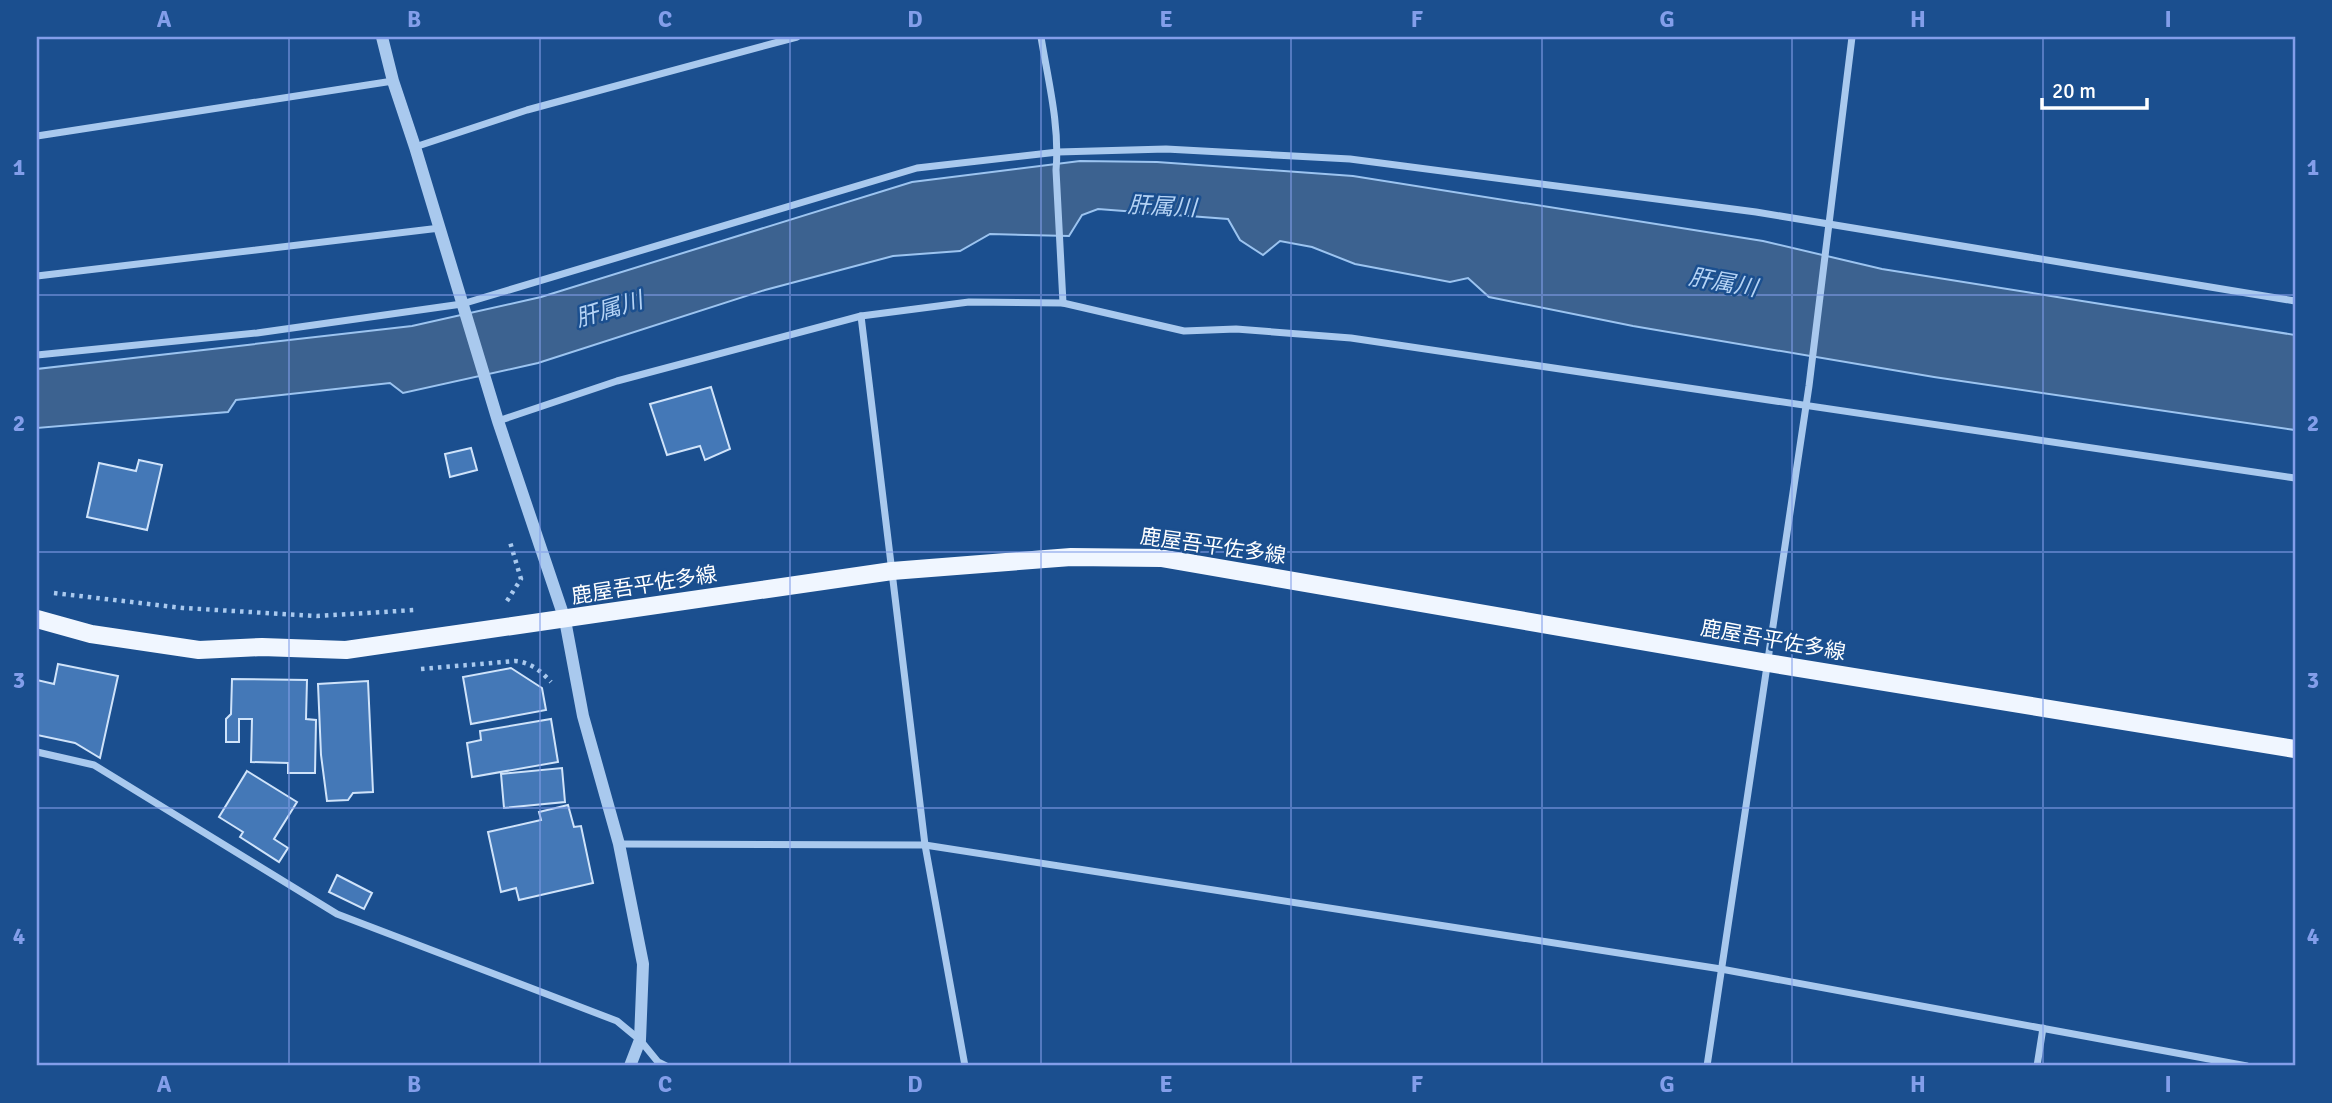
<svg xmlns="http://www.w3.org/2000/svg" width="2332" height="1103" viewBox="0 0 2332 1103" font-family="Signika,'Noto Sans JP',sans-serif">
  <rect width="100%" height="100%" fill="#1b4f8f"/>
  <polygon fill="#3c6290" stroke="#9cc4f0" stroke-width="2" points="1080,161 1157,162 1353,176 1763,241 1882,269 2295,335 2295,430 1934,377 1633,326 1489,297 1468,278 1450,282 1355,264 1312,247 1280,241 1263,255 1240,240 1228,219 1098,209 1082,215 1069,236 990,234 960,251 893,256 765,290 538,363 403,393 390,383 236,400 228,412 37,428 37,369 412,326 541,297 912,182"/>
  <g fill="#4478b7" stroke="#cfe3fa" stroke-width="2">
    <polygon points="711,387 730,449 705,460 700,446 667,455 650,404"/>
    <polygon points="471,448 477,470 450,477 445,454"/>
    <polygon points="139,460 162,465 147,530 87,517 99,463 136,471"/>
    <polygon points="58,664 118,676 100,758 75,743 37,735 37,680 54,684"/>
    <polygon points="511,668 542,688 546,710 471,724 463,677"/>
    <polygon points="232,679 307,680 306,719 316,720 315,773 288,773 288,763 251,762 252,719 239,719 239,742 226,742 226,719 231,714"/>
    <polygon points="368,681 373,792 353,793 348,800 327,801 321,755 318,684"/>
    <polygon points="551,719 558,762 472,777 467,743 481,740 480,731"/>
    <polygon points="562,768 565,802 504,808 501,774"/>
    <polygon points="247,771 297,802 274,839 288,848 279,862 240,837 243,832 219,817"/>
    <polygon points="568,805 574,827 581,826 593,883 519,900 516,888 501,892 488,832 541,820 539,812"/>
    <polygon points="337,875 372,893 364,909 329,892"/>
  </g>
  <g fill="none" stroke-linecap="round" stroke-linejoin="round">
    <g stroke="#a9c9ee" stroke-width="4.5" stroke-dasharray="3.5 5" stroke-linecap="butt">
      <polyline points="54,593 183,608 317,616 415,610"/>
      <polyline points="507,601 521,579 510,542"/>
      <path d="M421,669L515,661C530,662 541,671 551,682"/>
    </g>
    <g stroke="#a9c9ee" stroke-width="7">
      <path d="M1041,37C1048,80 1060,126 1056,170L1063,303"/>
      <polyline points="37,136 393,81"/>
      <polyline points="415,147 527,110 797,37"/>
      <polyline points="37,276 440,228"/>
      <polyline points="861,316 925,845 965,1066"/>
      <polyline points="37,355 257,333 462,304 917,168 1058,152 1166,149 1350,159 1756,212 2295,301"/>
      <polyline points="498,421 617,381 861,316 969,302 1063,303 1184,331 1236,329 1351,338 2295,478"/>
      <polyline points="37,752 94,765 337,914 617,1021 640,1040 658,1062 666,1066"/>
      <polyline points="619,844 925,845 1721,969 2247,1066"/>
      <polyline points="1707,1066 1809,386 1852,37"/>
      <polyline points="2037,1066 2043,1028"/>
    </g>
    <polyline stroke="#a9c9ee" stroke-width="12" points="382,37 393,81 415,147 498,421 565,620 583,716 619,844 643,964 640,1040 630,1066"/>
    <polyline stroke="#f0f6ff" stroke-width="18" points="37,619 91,634 199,650 262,647 346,650 892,571 1071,557 1161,558 1768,663 2295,749"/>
  </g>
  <path fill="none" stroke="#839eea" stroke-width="2" stroke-opacity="0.55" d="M289,37V1066M540,37V1066M790,37V1066M1041,37V1066M1291,37V1066M1542,37V1066M1792,37V1066M2043,37V1066M37,295H2295M37,552H2295M37,808H2295"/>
  <g text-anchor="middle" stroke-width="5" stroke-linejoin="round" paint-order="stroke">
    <g font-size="21" fill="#fff" stroke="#1b4f8f">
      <text transform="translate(1213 546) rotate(8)" y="7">鹿屋吾平佐多線</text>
      <text transform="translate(644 585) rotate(-9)" y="7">鹿屋吾平佐多線</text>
      <text transform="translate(1773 640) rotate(10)" y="7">鹿屋吾平佐多線</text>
    </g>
    <g font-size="23" font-style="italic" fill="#b5d3f5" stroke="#1b4f8f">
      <text transform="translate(1162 206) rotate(3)" y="8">肝属川</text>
      <text transform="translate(1723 282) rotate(10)" y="8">肝属川</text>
      <text transform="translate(609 309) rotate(-17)" y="8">肝属川</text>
    </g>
  </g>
  <rect width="2332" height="1103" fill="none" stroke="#1b4f8f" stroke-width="77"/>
  <path d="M2042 98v10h105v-10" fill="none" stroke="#ffffff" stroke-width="3.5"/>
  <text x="2052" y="98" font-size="21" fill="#ffffff" stroke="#1b4f8f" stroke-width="5" paint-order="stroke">20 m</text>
  <rect x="38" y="38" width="2256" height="1026" fill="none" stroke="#839eea" stroke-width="2.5"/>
  <g font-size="23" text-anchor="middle" font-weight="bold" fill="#839eea">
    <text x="164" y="27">A</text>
    <text x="414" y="27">B</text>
    <text x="665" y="27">C</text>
    <text x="915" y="27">D</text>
    <text x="1166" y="27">E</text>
    <text x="1417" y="27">F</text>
    <text x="1667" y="27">G</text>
    <text x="1918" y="27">H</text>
    <text x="2168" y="27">I</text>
    <text x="19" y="175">1</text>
    <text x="2313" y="175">1</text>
    <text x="19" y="431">2</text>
    <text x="2313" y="431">2</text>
    <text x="19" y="688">3</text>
    <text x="2313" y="688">3</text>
    <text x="19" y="944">4</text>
    <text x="2313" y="944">4</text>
    <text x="164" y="1092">A</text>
    <text x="414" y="1092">B</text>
    <text x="665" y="1092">C</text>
    <text x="915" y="1092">D</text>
    <text x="1166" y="1092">E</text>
    <text x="1417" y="1092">F</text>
    <text x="1667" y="1092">G</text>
    <text x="1918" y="1092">H</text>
    <text x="2168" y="1092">I</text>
  </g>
</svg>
